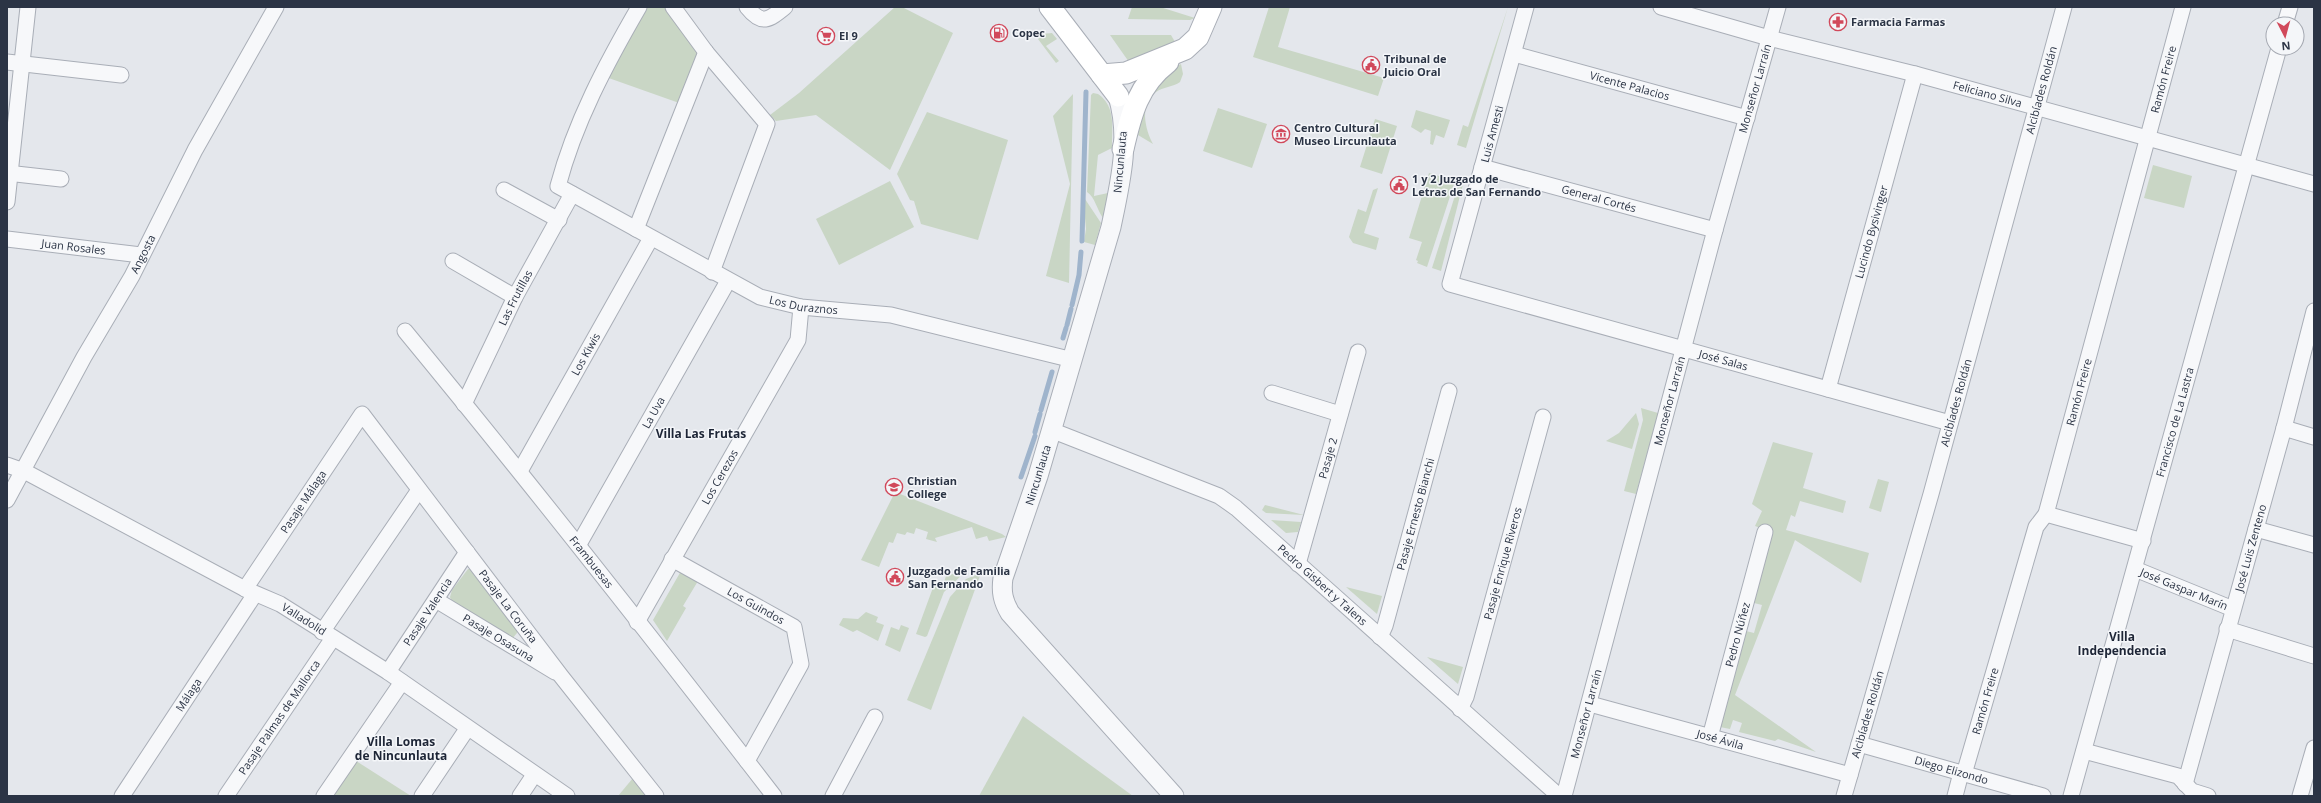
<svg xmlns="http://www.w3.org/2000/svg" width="2321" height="803" viewBox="0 0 2321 803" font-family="'Open Sans',sans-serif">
  <rect width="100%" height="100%" fill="#e4e7ec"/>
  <g fill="#c9d6c5">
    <polygon points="643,7 670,7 698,49 697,59 682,104 603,76"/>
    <polygon points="895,7 902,7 953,33 890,170 816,115 776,121 770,115 799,93"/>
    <polygon points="1132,7 1160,7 1195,18 1190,20 1128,19"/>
    <polygon points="1269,7 1290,7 1278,47 1384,78 1378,96 1253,57"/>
    <polygon points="1508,7 1466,148 1457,145 1463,125 1468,127"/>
    <polygon points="1052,33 1057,39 1046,46 1059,61 1056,63 1038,39 1042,34"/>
    <polygon points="1110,35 1171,35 1175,42 1129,62"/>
    <path d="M1181,64L1183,74L1180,82C1173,87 1163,87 1156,92C1139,104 1145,129 1153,144L1138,135L1145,102L1171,70Z"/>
    <path d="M1093,93L1098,94C1116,106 1112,128 1112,148L1098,155L1094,196L1108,193L1103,218C1097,210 1095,197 1087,192L1091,95Z"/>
    <polygon points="1073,94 1069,283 1046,276 1070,184 1053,116"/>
    <polygon points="1218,108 1267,124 1252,168 1203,151"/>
    <polygon points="1416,110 1450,120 1444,138 1436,135 1433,145 1430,144 1431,131 1425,129 1421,133 1411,127"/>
    <polygon points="927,112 1008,140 978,240 921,224 914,201 910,200 897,174"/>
    <polygon points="1375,119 1397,126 1382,174 1360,167"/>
    <polygon points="2153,165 2192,176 2184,208 2144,198"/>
    <polygon points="1429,173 1455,181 1427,267 1417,263 1418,261 1416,260 1422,242 1409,238"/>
    <polygon points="890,181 914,227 839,265 816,219"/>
    <polygon points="1459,183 1463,184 1441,271 1432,268"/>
    <polygon points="1378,188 1364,233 1379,238 1376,250 1353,243 1349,237 1358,209 1366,212 1373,190"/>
    <polygon points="1083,196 1101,223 1095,245 1084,242 1086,229"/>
    <polygon points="1641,408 1658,413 1636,494 1624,491 1643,420"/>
    <polygon points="1636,413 1639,424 1632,449 1606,441 1619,433"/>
    <polygon points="1773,442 1813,453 1803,488 1846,501 1843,513 1800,501 1795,517 1791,515 1786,530 1869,553 1861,583 1795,540 1735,695 1816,752 1778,739 1775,741 1739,732 1742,723 1733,720 1730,729 1720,727 1742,630 1754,633 1762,605 1750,602 1769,531 1755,526 1762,511 1752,504"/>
    <polygon points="1878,479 1889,482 1881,512 1869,508"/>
    <polygon points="895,492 1002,534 1006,537 989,541 987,536 976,539 972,527 935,538 937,542 926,539 928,532 916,528 914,534 907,532 905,535 897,533 893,543 889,542 879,567 861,560"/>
    <polygon points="1265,505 1304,515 1266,513 1262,510"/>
    <polygon points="1271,520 1301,522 1298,532 1286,533"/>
    <polygon points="468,569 471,569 517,629 517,633 512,639 451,600 450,597 452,590"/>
    <polygon points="967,570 944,592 927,636 925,637 916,634 935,582 943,585 946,576"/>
    <polygon points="681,571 698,581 683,606 686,608 667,641 653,620"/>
    <polygon points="981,573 931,710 907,700 950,597 966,579"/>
    <polygon points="1346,587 1382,596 1377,614"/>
    <polygon points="866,612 878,617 876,622 884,625 878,641 857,630 853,632 839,625 843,618 858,619"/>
    <polygon points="901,625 909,628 900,652 885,645 891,627 899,630"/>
    <polygon points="1427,657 1463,667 1458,684"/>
    <polygon points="1023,716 1133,796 979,796"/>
    <polygon points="353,759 411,796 328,796"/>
    <polygon points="633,778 647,796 618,796"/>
  </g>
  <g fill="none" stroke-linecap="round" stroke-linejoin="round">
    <g stroke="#9fb4cc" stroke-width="5">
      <polyline points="1082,241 1086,92"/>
      <polyline points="1072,305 1079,275 1081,252"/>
      <polyline points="1067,325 1071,309"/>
      <polyline points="1063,338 1066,328"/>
      <polyline points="1041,410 1052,372"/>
      <polyline points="1035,432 1040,414"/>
      <polyline points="1021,477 1035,436"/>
    </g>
    <defs>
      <g id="minor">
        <path id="s1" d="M639,7C606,64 575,122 558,186L760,297L801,307L891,315L1073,360"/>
        <polyline points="673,7 706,52 767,124 712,272"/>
        <path d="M747,7C762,26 769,20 785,7"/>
        <path id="s2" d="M1526,7L1450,284L1950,423"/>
        <path id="s3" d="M1661,7L1769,38L1915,74L2314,184"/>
        <polyline points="2285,24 2290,7"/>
        <path id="s4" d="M1514,54L1747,118"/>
        <polyline points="7,62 121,75"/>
        <path id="s5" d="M1482,167L1715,230"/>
        <polyline points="7,173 61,179"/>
        <polyline points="504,190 559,220"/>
        <polyline points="7,202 28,7"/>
        <polyline points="636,229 706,52"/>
        <path id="s6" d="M7,239L141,255"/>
        <polyline points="453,261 515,297"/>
        <path id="s7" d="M405,331C531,484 653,639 774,796"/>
        <path id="s8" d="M1828,389L1915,74"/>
        <polyline points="1272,393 1340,414"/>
        <path id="s9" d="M464,404L515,297L572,194"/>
        <polyline points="2284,428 2314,437"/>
        <path id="s10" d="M1051,430L1219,496L1236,508L1559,796"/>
        <path id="s11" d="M7,465L24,471L245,589L280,604L388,672L567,796"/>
        <path id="s12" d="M520,471L651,238"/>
        <path id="s13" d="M7,500L84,357L132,276L195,150L276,7"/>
        <polyline points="2046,514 2143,541"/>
        <polyline points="2256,529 2314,545"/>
        <path id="s14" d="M579,544L728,281"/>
        <path id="s15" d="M672,559L794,627L801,664L747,761"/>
        <path id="s16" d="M1298,564L1358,352"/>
        <path id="s17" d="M2135,569L2233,609"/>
        <path id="s18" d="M245,589L362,414L561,676L656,796"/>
        <path id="s19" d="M436,600L555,672"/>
        <path id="s20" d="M637,622L798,340L801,307"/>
        <polyline points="2227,629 2314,656"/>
        <polyline points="322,632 419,490"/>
        <path id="s21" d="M1380,637L1385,626L1449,391"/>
        <path id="s22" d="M388,672L467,552"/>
        <path id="s23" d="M1590,704L1850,775"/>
        <path id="s24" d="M1460,709L1466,697L1543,417"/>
        <path id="s25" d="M1710,737L1765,532"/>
        <path id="s26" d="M1859,744L2043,796"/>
        <polyline points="2084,751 2178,776 2192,791 2208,796"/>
        <path id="s27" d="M1964,774L2036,527L2046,514L2183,7"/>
        <path id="s28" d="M2185,784L2284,428L2314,311"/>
        <path id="s29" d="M122,796L255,594"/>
        <path id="s30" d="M226,796L333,638"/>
        <polyline points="324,796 402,682"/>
        <polyline points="422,796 467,729"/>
        <polyline points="520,796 534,775"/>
        <polyline points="833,796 875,717"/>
        <path id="s31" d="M1564,796L1715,230L1778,7"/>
        <path id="s32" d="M1844,796L1931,494L2064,7"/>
        <polyline points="1955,796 1961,773"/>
        <path id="s33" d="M2071,796L2279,48"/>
        <polyline points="2300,796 2314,748"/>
      </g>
      <path id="tertiary" d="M1118,96C1131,139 1120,184 1111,227L1038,476L1003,578C1001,592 1003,601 1010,613L1174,796"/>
      <g id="secondary">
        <polyline points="1050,7 1118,96"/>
        <polyline points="1102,75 1126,73 1185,49 1198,37 1211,7"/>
        <path d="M1123,149C1131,114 1138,85 1168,62"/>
      </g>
    </defs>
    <use href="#minor" stroke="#a9aeb7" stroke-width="17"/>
    <use href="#tertiary" stroke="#a9aeb7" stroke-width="21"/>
    <use href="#secondary" stroke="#a9aeb7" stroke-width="23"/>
    <use href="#minor" stroke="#f7f8fa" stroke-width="15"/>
    <use href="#tertiary" stroke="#f7f8fa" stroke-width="19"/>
    <use href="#secondary" stroke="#fff" stroke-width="21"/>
  </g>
  <defs>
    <symbol id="pharmacy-ring" viewBox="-11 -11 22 22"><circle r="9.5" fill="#f4f6f9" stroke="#d1495b" stroke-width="1.5"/><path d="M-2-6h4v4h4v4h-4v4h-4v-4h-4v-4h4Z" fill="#d1495b"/></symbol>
    <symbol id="fuel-ring" viewBox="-11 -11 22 22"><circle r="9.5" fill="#f4f6f9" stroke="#d1495b" stroke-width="1.5"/><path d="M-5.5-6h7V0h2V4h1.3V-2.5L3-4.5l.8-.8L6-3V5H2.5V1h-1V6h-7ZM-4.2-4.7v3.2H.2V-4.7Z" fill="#d1495b"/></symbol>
    <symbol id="supermarket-ring" viewBox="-11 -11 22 22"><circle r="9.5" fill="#f4f6f9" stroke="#d1495b" stroke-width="1.5"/><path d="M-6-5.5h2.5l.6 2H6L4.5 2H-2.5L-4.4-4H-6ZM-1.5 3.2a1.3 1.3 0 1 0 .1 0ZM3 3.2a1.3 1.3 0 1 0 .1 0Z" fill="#d1495b"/></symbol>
    <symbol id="civic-ring" viewBox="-11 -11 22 22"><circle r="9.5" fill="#f4f6f9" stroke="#d1495b" stroke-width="1.5"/><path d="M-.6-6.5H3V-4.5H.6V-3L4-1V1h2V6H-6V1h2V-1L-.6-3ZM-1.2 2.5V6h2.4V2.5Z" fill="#d1495b"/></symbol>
    <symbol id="museum-ring" viewBox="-11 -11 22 22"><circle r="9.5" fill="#f4f6f9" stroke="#d1495b" stroke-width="1.5"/><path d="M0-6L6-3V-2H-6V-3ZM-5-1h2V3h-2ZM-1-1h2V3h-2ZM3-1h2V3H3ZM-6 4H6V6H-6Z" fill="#d1495b"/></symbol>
    <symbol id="school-ring" viewBox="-11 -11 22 22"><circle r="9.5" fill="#f4f6f9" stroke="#d1495b" stroke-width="1.5"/><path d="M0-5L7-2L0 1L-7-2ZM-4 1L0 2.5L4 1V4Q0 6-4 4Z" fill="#d1495b"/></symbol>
  </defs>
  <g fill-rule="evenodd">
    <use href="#pharmacy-ring" x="1828" y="12" width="20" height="20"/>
    <use href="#fuel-ring" x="989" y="23" width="20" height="20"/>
    <use href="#supermarket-ring" x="816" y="26" width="20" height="20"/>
    <use href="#civic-ring" x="1361" y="55" width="20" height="20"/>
    <use href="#museum-ring" x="1271" y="124" width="20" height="20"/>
    <use href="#civic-ring" x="1389" y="175" width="20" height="20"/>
    <use href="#school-ring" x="884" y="477" width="20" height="20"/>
    <use href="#civic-ring" x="885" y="567" width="20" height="20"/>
  </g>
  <g text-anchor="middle" stroke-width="3" stroke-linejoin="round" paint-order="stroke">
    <g font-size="11" font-weight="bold" fill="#2b3445" stroke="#f4f6f9" text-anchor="start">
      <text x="1851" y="26">Farmacia Farmas</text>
      <text x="1012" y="37">Copec</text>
      <text x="839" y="40">El 9</text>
      <text x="1384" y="63">Tribunal de<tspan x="1384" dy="13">Juicio Oral</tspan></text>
      <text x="1294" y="132">Centro Cultural<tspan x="1294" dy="13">Museo Lircunlauta</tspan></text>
      <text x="1412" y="183">1 y 2 Juzgado de<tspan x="1412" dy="13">Letras de San Fernando</tspan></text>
      <text x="907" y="485">Christian<tspan x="907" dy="13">College</tspan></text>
      <text x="908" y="575">Juzgado de Familia<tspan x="908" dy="13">San Fernando</tspan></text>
    </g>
    <g font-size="11" fill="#2b3445" stroke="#f4f6f9">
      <text dy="4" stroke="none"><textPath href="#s27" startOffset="724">Ramón Freire</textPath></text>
      <text dy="4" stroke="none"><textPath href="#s4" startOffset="120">Vicente Palacios</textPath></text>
      <text dy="4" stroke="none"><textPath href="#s31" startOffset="733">Monseñor Larraín</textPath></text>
      <text dy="4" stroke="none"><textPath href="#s32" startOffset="733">Alcibíades Roldán</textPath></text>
      <text dy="4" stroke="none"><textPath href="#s3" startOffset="338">Feliciano Silva</textPath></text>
      <text transform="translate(1492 134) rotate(-75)" y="4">Luis Amesti</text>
      <text transform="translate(1120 162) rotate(-85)" y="4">Nincunlauta</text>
      <text dy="4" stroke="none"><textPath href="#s5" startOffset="121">General Cortés</textPath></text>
      <text dy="4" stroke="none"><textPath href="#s8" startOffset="163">Lucindo Bysivinger</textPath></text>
      <text dy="4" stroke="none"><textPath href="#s6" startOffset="67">Juan Rosales</textPath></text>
      <text dy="4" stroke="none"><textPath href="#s13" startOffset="281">Angosta</textPath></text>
      <text dy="4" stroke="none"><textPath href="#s9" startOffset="118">Las Frutillas</textPath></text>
      <text dy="4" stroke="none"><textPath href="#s1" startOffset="472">Los Duraznos</textPath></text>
      <text dy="4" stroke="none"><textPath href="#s12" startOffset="134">Los Kiwis</textPath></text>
      <text dy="4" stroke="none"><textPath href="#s2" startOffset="571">José Salas</textPath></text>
      <text dy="4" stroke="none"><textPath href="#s27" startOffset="400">Ramón Freire</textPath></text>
      <text dy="4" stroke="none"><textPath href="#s31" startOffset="409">Monseñor Larraín</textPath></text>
      <text dy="4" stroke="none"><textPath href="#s32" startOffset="409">Alcibíades Roldán</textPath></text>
      <text dy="4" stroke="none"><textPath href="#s14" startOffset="151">La Uva</textPath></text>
      <text dy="4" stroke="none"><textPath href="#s33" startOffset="388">Francisco de La Lastra</textPath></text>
      <text dy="4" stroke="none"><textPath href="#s16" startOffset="110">Pasaje 2</textPath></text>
      <text transform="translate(1038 475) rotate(-73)" y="4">Nincunlauta</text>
      <text dy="4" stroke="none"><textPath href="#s20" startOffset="167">Los Cerezos</textPath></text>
      <text dy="4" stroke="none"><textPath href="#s18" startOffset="105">Pasaje Málaga</textPath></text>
      <text dy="4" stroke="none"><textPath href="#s21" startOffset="128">Pasaje Ernesto Bianchi</textPath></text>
      <text dy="4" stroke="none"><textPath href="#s28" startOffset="245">José Luis Zenteno</textPath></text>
      <text dy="4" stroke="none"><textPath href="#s7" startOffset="297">Frambuesas</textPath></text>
      <text dy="4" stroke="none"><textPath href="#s24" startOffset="152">Pasaje Enrique Riveros</textPath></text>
      <text dy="4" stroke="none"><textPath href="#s10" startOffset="317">Pedro Gisbert y Talens</textPath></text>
      <text dy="4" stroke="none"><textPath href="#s17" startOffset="53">José Gaspar Marín</textPath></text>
      <text dy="4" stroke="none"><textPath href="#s18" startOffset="452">Pasaje La Coruña</textPath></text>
      <text dy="4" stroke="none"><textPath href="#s15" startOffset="96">Los Guindos</textPath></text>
      <text dy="4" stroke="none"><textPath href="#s22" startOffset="72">Pasaje Valencia</textPath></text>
      <text dy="4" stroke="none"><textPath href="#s11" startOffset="335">Valladolid</textPath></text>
      <text dy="4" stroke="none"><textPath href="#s25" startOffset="106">Pedro Núñez</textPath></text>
      <text dy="4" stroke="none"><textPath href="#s19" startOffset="73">Pasaje Osasuna</textPath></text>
      <text dy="4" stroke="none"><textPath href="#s29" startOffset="121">Málaga</textPath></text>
      <text dy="4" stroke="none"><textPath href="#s27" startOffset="76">Ramón Freire</textPath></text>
      <text dy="4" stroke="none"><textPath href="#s31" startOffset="85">Monseñor Larraín</textPath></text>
      <text dy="4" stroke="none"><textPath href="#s32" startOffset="85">Alcibíades Roldán</textPath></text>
      <text dy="4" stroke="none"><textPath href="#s30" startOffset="95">Pasaje Palmas de Mallorca</textPath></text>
      <text dy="4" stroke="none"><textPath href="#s23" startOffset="135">José Ávila</textPath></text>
      <text dy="4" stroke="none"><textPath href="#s26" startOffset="96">Diego Elizondo</textPath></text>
    </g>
    <g font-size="12" font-weight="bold" fill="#1d2536" stroke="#f4f6f9">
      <text x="701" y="438">Villa Las Frutas</text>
      <text x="2122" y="641">Villa<tspan x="2122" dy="14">Independencia</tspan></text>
      <text x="401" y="746">Villa Lomas<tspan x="401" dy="14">de Nincunlauta</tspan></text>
    </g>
  </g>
  <rect width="2321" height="803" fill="none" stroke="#2b3445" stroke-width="16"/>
  <g transform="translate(2285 36) rotate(174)"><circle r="19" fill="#f4f6f9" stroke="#a4a8b1"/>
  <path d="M0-3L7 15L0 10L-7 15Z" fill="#d1495b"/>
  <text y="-6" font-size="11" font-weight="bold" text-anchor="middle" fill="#2b3445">N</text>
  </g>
</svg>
